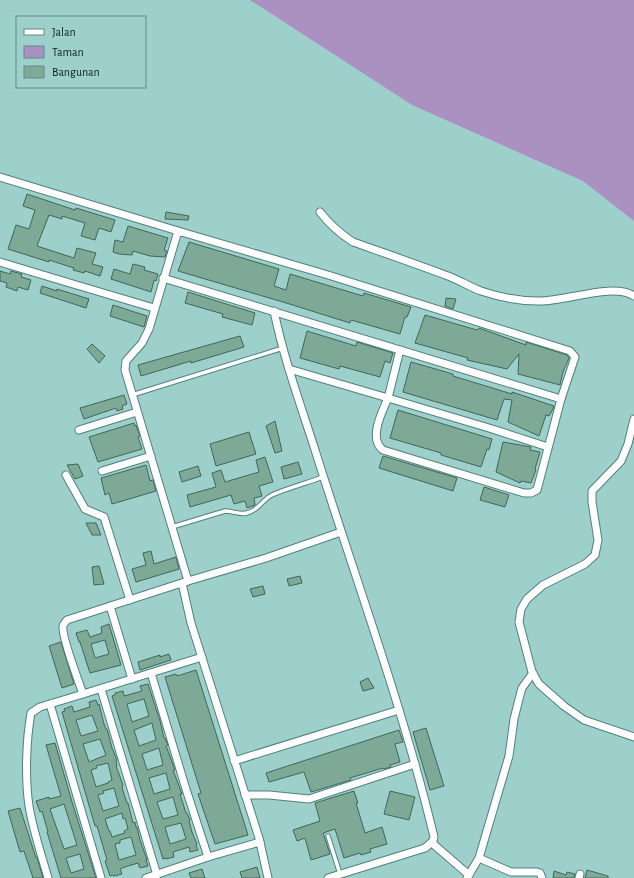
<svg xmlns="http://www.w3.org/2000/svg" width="634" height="878" viewBox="0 0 634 878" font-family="'Alegreya Sans',sans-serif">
  <rect width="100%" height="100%" fill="#9ed0cb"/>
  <polygon fill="#ab91c2" points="250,0 634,0 634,221 583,181 412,105"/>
  <g fill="#7ea997" stroke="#3e6758" fill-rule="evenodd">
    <polygon points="27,194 75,210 76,208 115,220 111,232 99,228 95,240 81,236 85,223 62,216 62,219 49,215 37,246 74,258 77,248 96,253 92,264 103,267 100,276 85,271 84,273 73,270 74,268 49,260 49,262 8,249 16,225 29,229 35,210 23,206"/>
    <polygon points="166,212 189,216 188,220 165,219"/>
    <polygon points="128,226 168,238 164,250 167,251 165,257 150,256 133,251 132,255 119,254 113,252 115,240 123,242"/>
    <polygon points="189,242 279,269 274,286 286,290 290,274 363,296 364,293 411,307 407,317 405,317 400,334 351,320 350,323 283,302 178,271"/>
    <polygon points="133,264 145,267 144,270 158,274 156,281 154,280 151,292 111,279 114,269 130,274"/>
    <polygon points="0,271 10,274 11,271 22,274 21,277 31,280 28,290 18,287 17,291 6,287 7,283 0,281"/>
    <polygon points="42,286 57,291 57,289 89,299 86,308 40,293"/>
    <polygon points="188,292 255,313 252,325 222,317 223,314 185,303"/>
    <polygon points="446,298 456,299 453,309 445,306"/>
    <polygon points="113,305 147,316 144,327 110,316"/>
    <polygon points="425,315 477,330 479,328 526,345 526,342 567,355 569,358 563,372 560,385 518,374 519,354 507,369 467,360 468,358 415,343"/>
    <polygon points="307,331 356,346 357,342 393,353 390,363 385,361 380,377 340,366 339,369 300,358"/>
    <polygon points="240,336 244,347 191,363 191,361 141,376 138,365"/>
    <polygon points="92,344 105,356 99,363 87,349"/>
    <polygon points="411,362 453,374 453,376 512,394 512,392 554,406 553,409 549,416 546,415 539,436 508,422 512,400 504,399 497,420 403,392"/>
    <polygon points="124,395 127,404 122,406 123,409 117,411 116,408 84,419 80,408"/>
    <polygon points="398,410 492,439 489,450 487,449 481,467 441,455 441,453 390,438"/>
    <polygon points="275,421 282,451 275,453 266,426"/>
    <polygon points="134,423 135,426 136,425 140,436 138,437 142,449 98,462 89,437"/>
    <polygon points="249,432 256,454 216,466 210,444"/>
    <polygon points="503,442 531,447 530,450 540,452 535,469 536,470 531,483 521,481 520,483 496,472"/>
    <polygon points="383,456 457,478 453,491 379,468"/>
    <polygon points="265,457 273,482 259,486 262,496 254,498 255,505 247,508 245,501 234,504 231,495 190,507 187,495 216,487 212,473 221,470 225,482 259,472 256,460"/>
    <polygon points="298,462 302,474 284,479 281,467"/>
    <polygon points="78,464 83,476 75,479 67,465"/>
    <polygon points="146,465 150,481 153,480 156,491 112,504 109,493 105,495 101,478"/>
    <polygon points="198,466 201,476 182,482 179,472"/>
    <polygon points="484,487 509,495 505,507 480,500"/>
    <polygon points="86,523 96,523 101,535 92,535"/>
    <polygon points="151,551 154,564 176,557 179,569 136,582 132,569 146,565 143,553"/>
    <polygon points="99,566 104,584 94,585 92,567"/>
    <polygon points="300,576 302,583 289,586 287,579"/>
    <polygon points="263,586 265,594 253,597 250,589"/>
    <path d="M109,624L121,665L90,673L80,642H79L76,633L87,630L90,637L102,633L101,627ZM105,640L109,654L95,658L91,644Z"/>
    <polygon points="61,642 74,684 62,688 49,646"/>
    <polygon points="169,654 171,660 140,670 138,662 160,655 160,657"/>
    <polygon points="196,670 248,835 215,844 198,794 201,793 165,677 176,674 177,676"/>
    <polygon points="368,678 374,688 363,691 360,682"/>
    <path d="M148,684L160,721L164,738H165L168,745L166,746L168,751L175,770H173L182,794H180L186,813H187L190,820L189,821L192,832L197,844L196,845L198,850L190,852L189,847L173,852L174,857L166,859V858L163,859L112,696L115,695V693L123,691L124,696L142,691L140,686ZM144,699L149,716L132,722L127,704ZM152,723L156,740L139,746L134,730ZM159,748L163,765L147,770L142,754ZM166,773L170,789L154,794L149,778ZM173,797L178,815L163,819L157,802ZM181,823L186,839L170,844L165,827Z"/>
    <path d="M96,700L98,705L99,704L104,724L106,729H107L112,748L117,760L116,761L117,766H116L123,785H122L123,791L127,803H128L133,823L135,822L136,827H137L140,840L147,860H146L148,866L140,868L138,863L125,867L120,869L122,874L114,876L113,875L110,876L105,861L107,860L97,826H95L62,712L65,711L64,709L72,706L74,712L90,707L89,702ZM92,715L98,731L81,736L76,720ZM100,739L106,755L89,762L83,744ZM108,763L112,780L108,782V783L96,787L91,770L97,768L96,766ZM114,788L119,806L103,811L98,795L104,793L103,791ZM122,813L123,819L125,818L128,829L124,831L125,833L112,837L110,831H109L105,819ZM131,837L136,855L119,860L115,844L120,843V840Z"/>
    <polygon points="426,728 444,786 430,790 413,732"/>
    <polygon points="399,730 403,742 395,744 400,762 390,765 391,767 384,769 383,768 350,778 351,780 311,792 304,772 269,782 266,773"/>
    <path d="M55,743L72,802L96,878H61L47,832H48L42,811L40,812L36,801L49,797V799L61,796L46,745ZM64,804L77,845L64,849L50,809ZM80,854L84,869L71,873L66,858Z"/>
    <polygon points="354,791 358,803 356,803 365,833 382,827 387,844 370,849 371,852 361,855 360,853 344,858 335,829 323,833 330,854 311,860 305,838 297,841 293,830 320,821 315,803"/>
    <polygon points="390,791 415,797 409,820 384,814"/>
    <polygon points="20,808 36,858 37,857 43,878 33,878 24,851 20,852 8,811"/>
    <polygon points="257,867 260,878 242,878 240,872"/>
    <polygon points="202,869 205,878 191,878 189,873"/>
    <polygon points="587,870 608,876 608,878 585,878"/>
    <polygon points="554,871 566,875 567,872 575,874 574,878 553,878"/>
  </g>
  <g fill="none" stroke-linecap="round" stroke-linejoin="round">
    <defs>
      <g id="lane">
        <polyline points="132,395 283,348"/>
        <path d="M172,527L225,511C233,511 240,515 247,513C258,511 263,499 272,495C288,488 307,483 323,477"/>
        <polyline points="328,836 340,874"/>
      </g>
      <g id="street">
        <polyline points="0,177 178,231"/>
        <path d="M320,212C330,225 339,233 353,242C384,253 416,264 448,276C459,280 470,287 481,291C499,297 519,301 538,301C565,302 613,282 634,296"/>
        <polyline points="0,262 73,284 154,308"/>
        <polyline points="163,278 561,399"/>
        <path d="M274,311C284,360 301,406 316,453C356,581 403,707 434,837L433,841L425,848L328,878"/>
        <polyline points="400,350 388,398 489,428 548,447"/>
        <polyline points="634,419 628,444 621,461 592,491 592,502 598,540 595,555 585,564 543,585 527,599 521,609 519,622 532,672 539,684 564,706 584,720 634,737"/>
        <polyline points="79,430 137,412"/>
        <polyline points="102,471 151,456"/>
        <polyline points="66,475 85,509 104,517 130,600"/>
        <polyline points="188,581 266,558 341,532"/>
        <polyline points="182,583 191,623 259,838 268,878"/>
        <polyline points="110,606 132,679"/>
        <path d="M202,657L83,694C79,683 61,634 63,626C63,625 66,621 67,620L188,581L125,370L126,361L142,343L149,329L178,231L328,275L570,351L575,357L561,399L537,490L531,493H524L383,450C368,439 382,412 388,398L289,369"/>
        <polyline points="151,673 185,786 208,857"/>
        <polyline points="101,689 157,875"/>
        <polyline points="50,704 101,878"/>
        <polyline points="234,761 399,710"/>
        <polyline points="245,795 269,795 309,799 415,764"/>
        <polyline points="432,843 469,875"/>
        <polyline points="479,858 509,756 514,719 519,699 522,688 533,673"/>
        <path d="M48,878C41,854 33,830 29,806C25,778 26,741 31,713L40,707L83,694"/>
        <polyline points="146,878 208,857 260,842"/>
        <polyline points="467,878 479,858 511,872 537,872 540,873 542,878"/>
        <polyline points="579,878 580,874"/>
      </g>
    </defs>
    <use href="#lane" stroke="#50807c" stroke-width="5.5"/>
    <use href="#street" stroke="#50807c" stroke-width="9"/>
    <use href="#lane" stroke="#fff" stroke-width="3.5"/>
    <use href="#street" stroke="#fff" stroke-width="7"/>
  </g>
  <rect x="16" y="16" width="130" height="72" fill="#9ed0cb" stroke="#648a87"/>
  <rect x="24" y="29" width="20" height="6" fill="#ffffff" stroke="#648a87"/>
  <text x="52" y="36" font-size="12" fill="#0e2220">Jalan</text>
  <rect x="24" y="46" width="20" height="12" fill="#ab91c2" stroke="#648a87"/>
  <text x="52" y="56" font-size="12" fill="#0e2220">Taman</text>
  <rect x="24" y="66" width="20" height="12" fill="#7ea997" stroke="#648a87"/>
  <text x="52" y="76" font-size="12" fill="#0e2220">Bangunan</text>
</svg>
